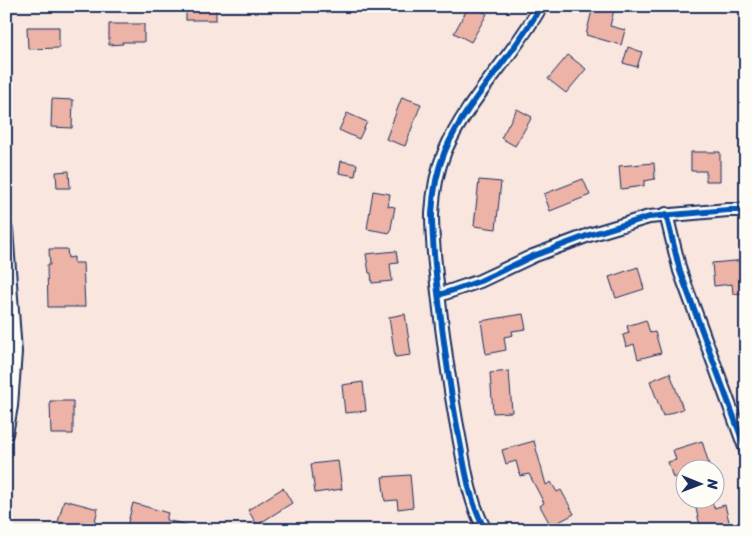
<svg xmlns="http://www.w3.org/2000/svg" width="752" height="536" viewBox="0 0 752 536" font-family="Sriracha,sans-serif">
  <rect width="100%" height="100%" fill="#f8e6df"/>
  <filter id="ink" filterUnits="userSpaceOnUse"><feTurbulence type="fractalNoise" baseFrequency=".02" numOctaves="2"/><feDisplacementMap in="SourceGraphic" scale="10" xChannelSelector="R" yChannelSelector="G"/><feConvolveMatrix kernelMatrix="1 2 1 2 8 2 1 2 1" color-interpolation-filters="sRGB"/></filter>
  <g filter="url(#ink)">
    <g fill="#edb3a7" stroke="#1b2f5e">
      <rect x="186" y="6" width="30" height="14"/>
      <polygon points="469,6 474,6 487,14 471,42 454,33"/>
      <polygon points="593,6 615,6 610,26 625,30 621,45 586,35"/>
      <polygon points="109,24 144,24 144,42 122,42 123,44 109,45"/>
      <polygon points="27,27 59,27 59,48 28,49"/>
      <polygon points="628,47 642,52 637,67 623,63"/>
      <polygon points="568,55 586,69 566,93 548,79"/>
      <polygon points="402,97 421,104 405,146 386,139"/>
      <polygon points="52,99 73,100 72,128 51,127"/>
      <polygon points="517,109 532,117 515,146 501,138"/>
      <polygon points="347,113 367,122 359,139 339,130"/>
      <polygon points="691,152 720,152 720,181 706,181 706,171 691,171"/>
      <polygon points="341,161 357,164 355,176 339,173"/>
      <polygon points="654,163 655,179 644,181 644,186 621,189 619,166"/>
      <polygon points="69,171 70,188 57,188 56,172"/>
      <polygon points="583,179 590,195 550,211 544,194"/>
      <polygon points="479,180 501,182 496,229 474,226"/>
      <polygon points="373,191 390,194 388,206 395,207 390,233 367,229"/>
      <polygon points="49,249 67,249 68,258 74,257 74,263 83,263 85,307 48,307 47,265 50,265"/>
      <polygon points="396,251 398,263 390,264 392,281 372,283 371,273 369,273 366,254"/>
      <polygon points="746,260 746,282 743,282 744,293 733,294 732,284 714,286 712,263"/>
      <polygon points="638,267 644,289 616,298 609,277"/>
      <polygon points="405,314 411,355 395,357 389,317"/>
      <polygon points="523,314 526,329 512,331 513,335 504,337 506,350 486,354 481,321"/>
      <polygon points="646,320 650,333 655,332 661,353 638,359 634,344 626,347 623,335 629,333 627,326"/>
      <polygon points="509,371 512,412 493,413 490,373"/>
      <polygon points="670,373 683,409 663,416 650,381"/>
      <polygon points="363,382 366,411 345,413 342,385"/>
      <polygon points="50,401 73,401 73,434 51,434"/>
      <polygon points="534,441 546,485 551,482 557,492 561,490 574,514 551,526 540,506 544,503 529,474 520,476 516,461 506,464 502,450"/>
      <polygon points="702,441 710,468 684,468 684,474 673,478 668,462 676,460 673,450"/>
      <polygon points="338,461 342,489 315,493 311,464"/>
      <polygon points="410,475 413,507 398,509 397,500 385,501 382,477"/>
      <polygon points="283,488 292,503 257,525 248,510"/>
      <polygon points="700,498 711,498 714,508 725,505 731,530 701,530 694,500"/>
      <polygon points="64,500 98,509 94,525 82,522 81,527 58,522"/>
      <polygon points="133,503 168,513 166,520 187,525 186,530 126,530"/>
    </g>
    <g fill="none" stroke-linecap="round" stroke-linejoin="round">
      <defs>
        <g id="street">
          <polyline points="666,214 680,271 746,450"/>
          <polyline points="6,229 15,352 11,406 6,434"/>
          <polyline points="439,295 480,281 533,256 589,235 649,217 728,210 746,210"/>
          <path d="M485,530C471,504 466,476 461,447C453,407 447,367 442,327C438,290 432,252 432,214C433,194 437,170 445,151C468,98 513,57 541,6"/>
        </g>
      </defs>
      <use href="#street" stroke="#1b2f5e" stroke-width="16"/>
      <use href="#street" stroke="#fdfcf7" stroke-width="12"/>
      <defs>
        <g id="cycleway">
          <polyline points="666,214 680,271 746,450"/>
          <polyline points="439,295 480,281 533,256 589,235 649,217 728,210 746,210"/>
          <path d="M485,530C471,504 466,476 461,447C453,407 447,367 442,327C438,290 432,252 432,214C433,194 437,170 445,151C468,98 513,57 541,6"/>
        </g>
      </defs>
      <use href="#cycleway" stroke="#fdfcf7" stroke-width="9"/>
      <use href="#cycleway" stroke="#0057b8" stroke-width="6"/>
    </g>
  </g>
  <rect width="752" height="536" fill="none" stroke="#fdfcf7" stroke-width="25"/>
  <rect x="12" y="12" width="727" height="511" fill="none" stroke="#1b2f5e" stroke-width="2" filter="url(#ink)"/>
  <g transform="translate(700 484) rotate(91)"><circle r="24" fill="#fdfcf7" stroke="#a3aaba"/>
  <path d="M0-4L9 19L0 12L-9 19Z" fill="#1b2f5e"/>
  <text y="-8" font-size="14" font-weight="bold" text-anchor="middle" fill="#1b2f5e">N</text>
  </g>
</svg>
